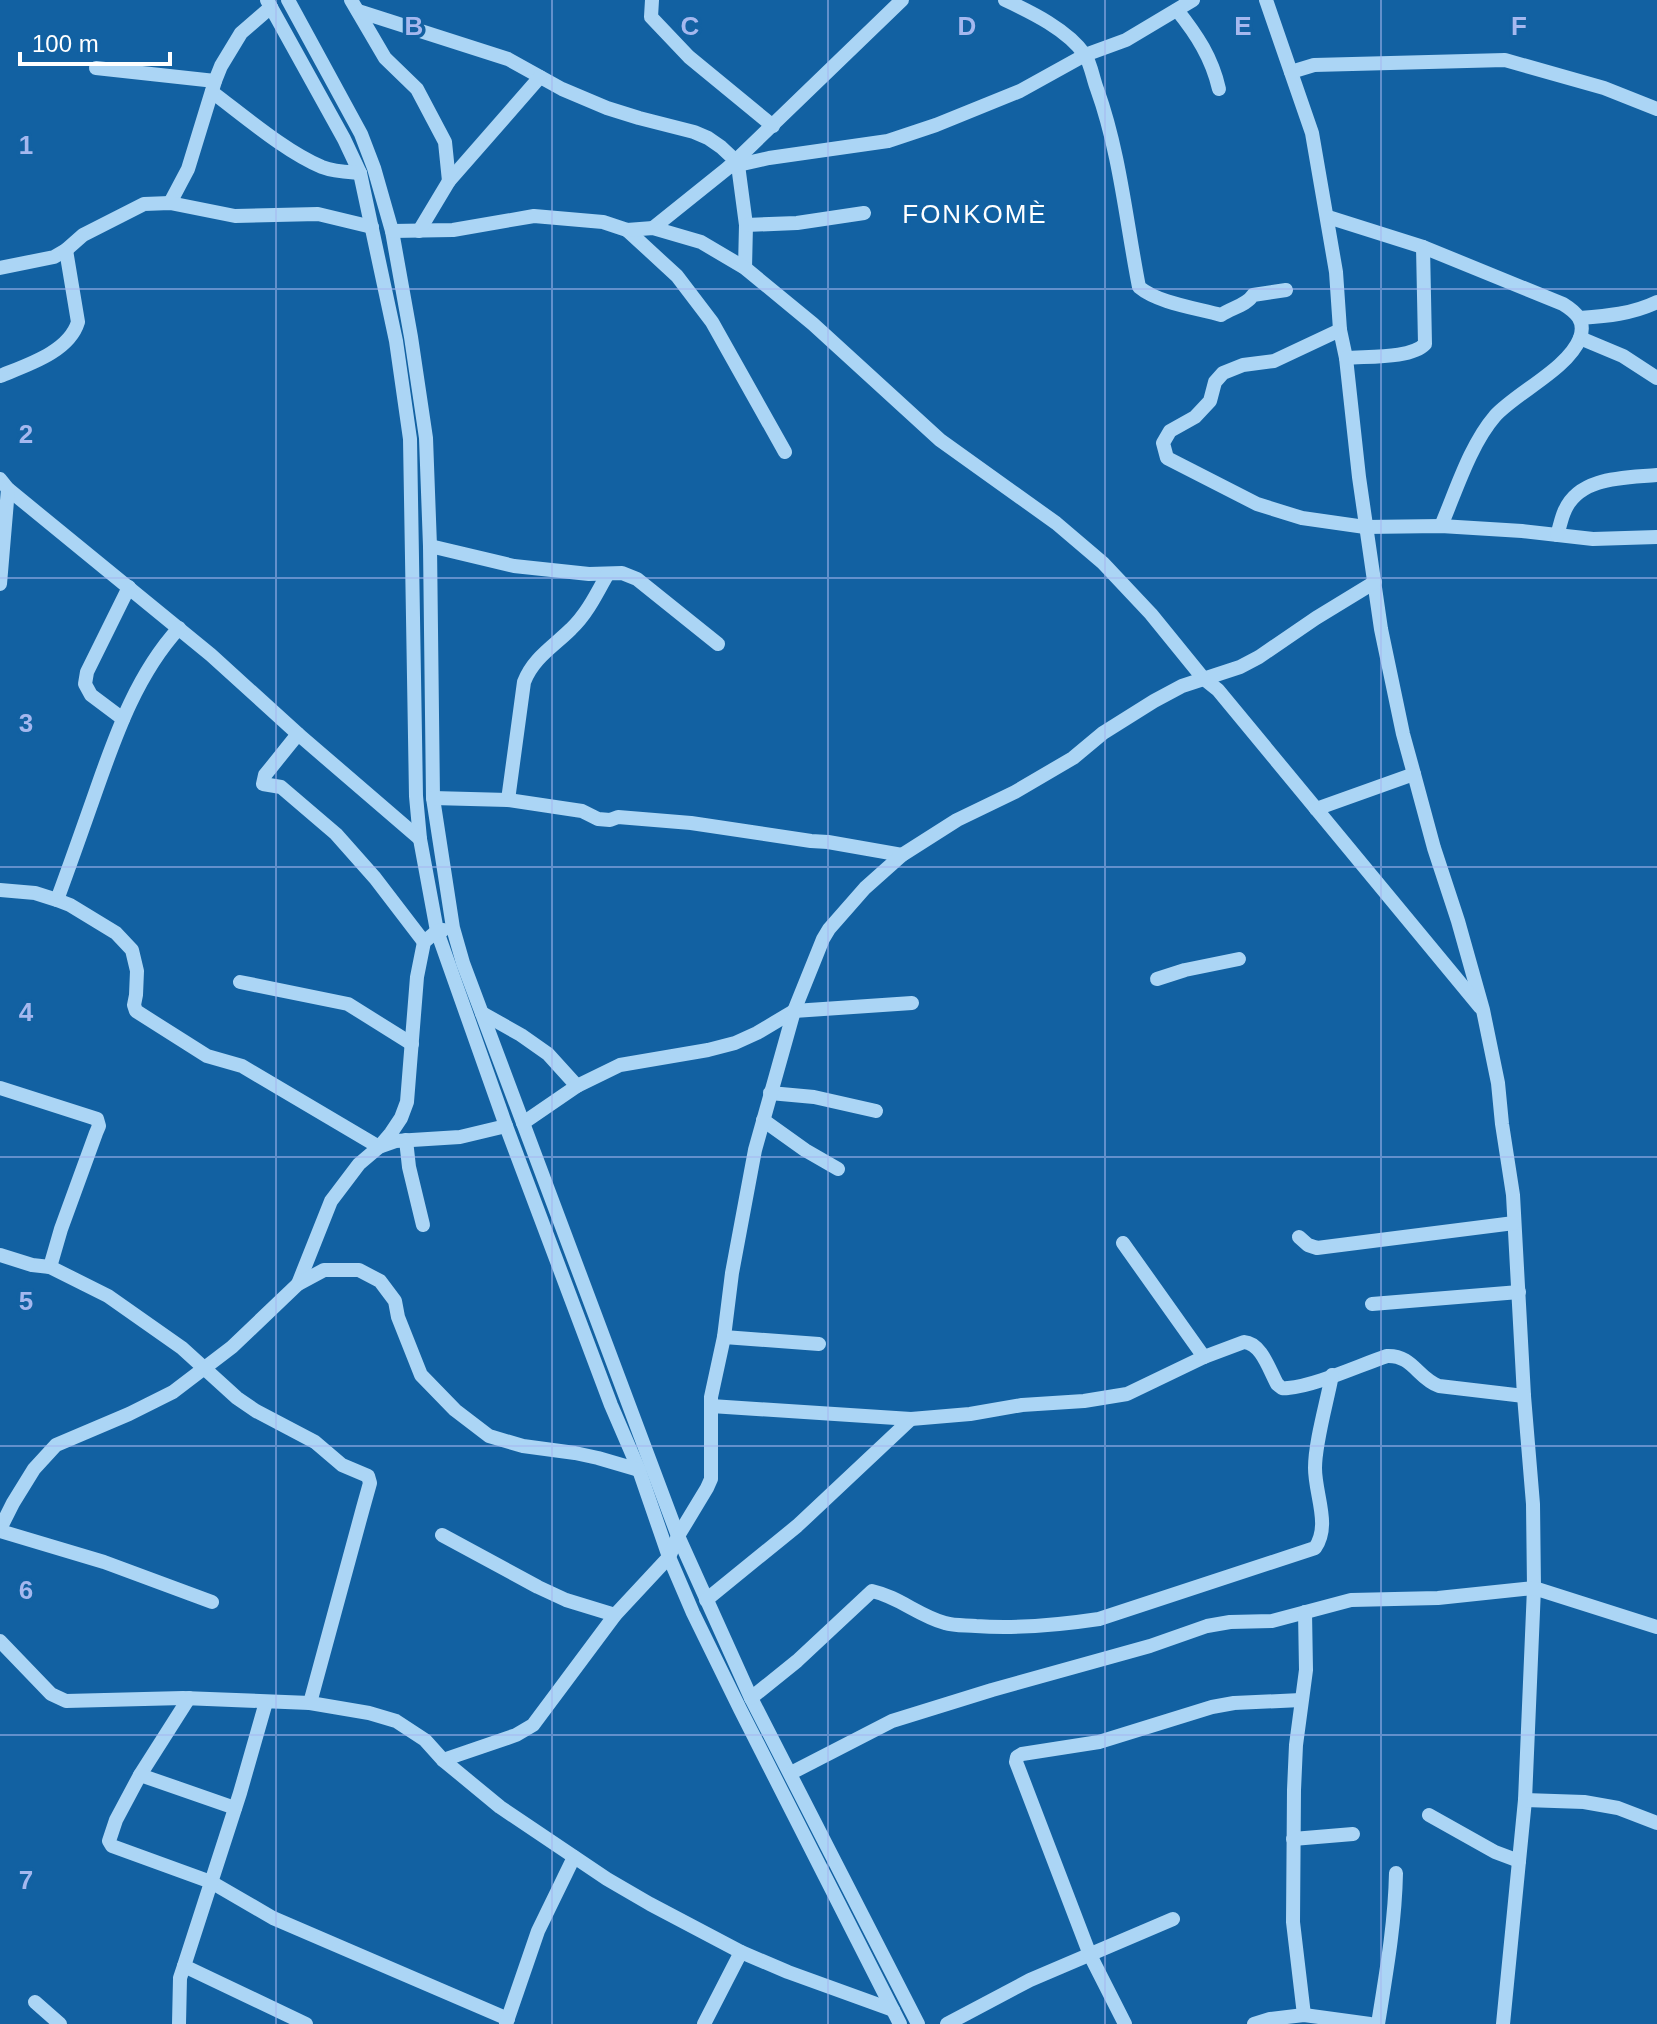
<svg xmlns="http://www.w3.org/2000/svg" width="1657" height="2024" viewBox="0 0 1657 2024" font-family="Arial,sans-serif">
  <rect width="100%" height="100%" fill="#1261a2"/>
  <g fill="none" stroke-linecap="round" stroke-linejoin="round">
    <g stroke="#abd5f5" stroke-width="14">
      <polyline points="267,0 344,139 360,173 396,341 410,439 416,796 420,839 437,931 506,1126 611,1405 639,1470 669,1557 693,1613 740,1709 900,2024"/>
      <polyline points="288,0 361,134 374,168 392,231 411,337 426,438 430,546 433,798 453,928 463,963 678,1536 751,1698 918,2024"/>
      <polyline points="351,0 385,58 417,89 445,142 449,181"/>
      <polyline points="652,0 651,17 689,57 773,126"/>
      <path d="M1005,0C1031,12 1068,30 1085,55C1091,64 1093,79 1097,89C1120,153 1126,221 1139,287C1158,303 1196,308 1221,315C1231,308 1247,305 1253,295L1286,290"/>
      <polyline points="1266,0 1312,133 1336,272 1340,330 1346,358 1359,477 1381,629 1403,734 1414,774 1434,848 1458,921 1483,1010 1498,1083 1502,1124 1513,1195 1524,1396 1533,1504 1534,1588 1525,1800 1503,2024"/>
      <path d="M1177,10C1197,35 1212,58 1219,89"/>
      <polyline points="358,11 508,59 562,89 607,108 639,118 694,132 708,138 721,147 736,161"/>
      <polyline points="96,68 215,81"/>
      <polyline points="1291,72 1314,65 1505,60 1604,88 1657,109"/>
      <path d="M212,92C244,116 286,152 322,167C335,172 347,172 360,173"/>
      <polyline points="738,165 746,225 745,268"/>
      <polyline points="729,167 769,158 888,141 936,125 1020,91 1085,55 1126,40 1193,0"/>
      <polyline points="170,203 188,169 215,81 221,66 241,33 271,7"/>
      <path d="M1328,217L1423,247L1563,304C1576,312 1586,321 1580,338C1568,369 1517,392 1495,416C1470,445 1456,491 1441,526"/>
      <polyline points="746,225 797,223 864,213"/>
      <polyline points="653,228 729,167 902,0"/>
      <polyline points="627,230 677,276 712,322 785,452"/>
      <polyline points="392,231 453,230 534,216 603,222 627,230 653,228 701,242 745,268 813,324 940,440 1056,523 1103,563 1151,614 1203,678 1218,690 1480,1007"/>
      <polyline points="419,231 449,181 540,77"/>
      <polyline points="0,268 54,257 66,250 83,235 144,204 170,203 235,216 318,214 372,227"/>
      <path d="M1580,318C1607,316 1632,314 1657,302"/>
      <polyline points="1340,330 1274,361 1243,365 1223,373 1215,382 1210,401 1195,417 1170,431 1163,443 1167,458 1257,504 1302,518 1365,527 1441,526 1522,531 1593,539 1657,537"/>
      <polyline points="1580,338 1623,356 1657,378"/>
      <path d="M1346,358C1366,356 1411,359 1425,344L1423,247"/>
      <path d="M0,376C27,365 69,352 78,322L66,250"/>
      <polyline points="0,479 8,489 211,655 298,734 420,839"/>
      <path d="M1557,535C1560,527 1561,518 1565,510C1580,476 1626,478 1657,475"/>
      <polyline points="430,546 514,566 589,574 622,573 637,579 718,644"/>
      <polyline points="0,584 8,489"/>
      <polyline points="123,719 91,695 85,684 87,672 129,587"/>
      <polyline points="298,734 265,775 263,784 281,787 336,834 375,878 424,942"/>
      <polyline points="433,798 508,800 582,811 598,819 610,820 618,817 691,823 811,841 828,842 902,855"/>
      <path d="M508,800L524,682C533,658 554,646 571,629C587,614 597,593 607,575"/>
      <polyline points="1316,809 1414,774"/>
      <polyline points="0,890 35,893 57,900 70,905 116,933 132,950 137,971 136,995 134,1005 136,1011 207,1056 242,1066 379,1147 396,1141 460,1137 506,1126"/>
      <path d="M57,900C71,862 84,825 97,788C117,731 138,673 179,628"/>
      <polyline points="1157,979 1185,970 1239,959"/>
      <polyline points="240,982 348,1004 412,1044"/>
      <polyline points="482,1013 521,1035 548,1054 577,1086"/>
      <polyline points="0,1088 97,1119 99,1126 96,1133 61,1229 50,1267"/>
      <polyline points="770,1093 814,1097 876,1111"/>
      <polyline points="763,1120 805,1150 838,1169"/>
      <polyline points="523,1123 577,1086 620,1065 708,1050 735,1043 757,1033 794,1011 912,1003"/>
      <polyline points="406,1140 409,1167 423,1225"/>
      <polyline points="1299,1237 1308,1245 1317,1248 1514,1223"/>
      <polyline points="1123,1243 1204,1357"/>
      <polyline points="0,1255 32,1265 50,1267 108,1296 182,1348 237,1398 256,1411 315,1442 342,1465 368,1476 370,1483 363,1508 310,1703"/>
      <polyline points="298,1284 331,1201 359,1164 379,1147 391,1133 401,1118 407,1102 417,977 424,942 437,931 443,930"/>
      <polyline points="1372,1304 1519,1292"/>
      <polyline points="724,1337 819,1344"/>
      <path d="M711,1406L911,1419L970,1414L1022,1405L1084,1401L1127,1394L1204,1357L1244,1342C1261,1343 1269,1369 1277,1384C1282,1388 1281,1389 1288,1388C1315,1386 1360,1365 1387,1356C1413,1355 1417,1378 1439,1386L1524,1396"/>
      <polyline points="0,1529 13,1503 34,1469 56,1445 129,1414 173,1392 232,1347 298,1284 324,1270 359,1270 380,1281 395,1301 398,1317 421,1375 455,1410 489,1436 523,1446 575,1453 598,1458 639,1470"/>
      <polyline points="0,1531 104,1562 212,1602"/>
      <polyline points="442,1535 538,1587 566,1600 615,1615"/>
      <polyline points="706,1600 797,1526 911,1419"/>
      <polyline points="0,1641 51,1694 66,1701 183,1698 310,1703 369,1713 396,1721 425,1740 443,1760 500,1807 607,1879 650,1904 741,1952 788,1972 893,2010"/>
      <polyline points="189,1698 140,1775 116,1820 109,1841 112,1846 211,1882 273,1918 508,2019"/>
      <path d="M751,1698L797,1661L872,1591C899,1597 919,1616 945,1623C955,1626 966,1625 976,1626C1017,1629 1059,1625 1099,1619L1315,1548C1331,1525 1315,1495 1315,1468C1315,1442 1327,1402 1332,1375"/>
      <polyline points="266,1702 240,1793 184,1966 306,2024"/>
      <polyline points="443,1760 516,1735 533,1725 615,1615 669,1557 678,1536 707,1488 711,1479 711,1397 724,1337 732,1273 755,1150 794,1011 823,939 829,929 865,888 902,855 957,820 1015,792 1073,758 1103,733 1154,701 1182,686 1240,667 1259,657 1316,618 1375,582"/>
      <polyline points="791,1773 892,1721 992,1690 1150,1646 1207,1626 1230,1622 1272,1621 1351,1600 1438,1598 1534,1588 1657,1627"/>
      <polyline points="140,1775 235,1808"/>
      <polyline points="1525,1800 1584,1802 1618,1808 1657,1823"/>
      <polyline points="1429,1815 1495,1852 1519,1861"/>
      <polyline points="1293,1839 1353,1834"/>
      <polyline points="35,2002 60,2024"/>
      <polyline points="1304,2015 1293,1922 1294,1790 1296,1745 1306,1670 1305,1612"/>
      <polyline points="179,2024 180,1978 184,1966"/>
      <polyline points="506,2024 538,1931 574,1857"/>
      <polyline points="704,2024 741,1952"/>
      <polyline points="947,2024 1030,1980 1173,1919"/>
      <polyline points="1125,2024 1090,1955 1018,1767 1016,1762 1017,1757 1022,1754 1099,1742 1212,1707 1234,1703 1301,1700"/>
      <polyline points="1254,2024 1270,2019 1304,2015 1370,2024"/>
      <path d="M1378,2024C1386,1974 1395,1924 1396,1873"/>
    </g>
  </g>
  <path fill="none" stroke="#a5b8ef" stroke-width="2" stroke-opacity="0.55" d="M276,0V2024M552,0V2024M828,0V2024M1105,0V2024M1381,0V2024M0,289H1657M0,578H1657M0,867H1657M0,1157H1657M0,1446H1657M0,1735H1657"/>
  <g text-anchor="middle" stroke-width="7" stroke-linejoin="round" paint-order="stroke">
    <g font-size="26" letter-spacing="2" fill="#fff" stroke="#1261a2">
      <text x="975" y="223">FONKOMÈ</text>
    </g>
  </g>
  <g font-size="26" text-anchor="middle" font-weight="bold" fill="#a5b8ef" stroke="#1261a2" stroke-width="7" stroke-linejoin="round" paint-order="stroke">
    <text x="414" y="35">B</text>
    <text x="690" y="35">C</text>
    <text x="967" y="35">D</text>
    <text x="1243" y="35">E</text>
    <text x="1519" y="35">F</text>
    <text x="26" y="154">1</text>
    <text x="26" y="443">2</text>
    <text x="26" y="732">3</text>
    <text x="26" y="1021">4</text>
    <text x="26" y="1310">5</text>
    <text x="26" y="1599">6</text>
    <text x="26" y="1889">7</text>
  </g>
  <path d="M20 52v12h150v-12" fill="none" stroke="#ffffff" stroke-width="4"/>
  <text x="32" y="52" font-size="24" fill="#ffffff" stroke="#1261a2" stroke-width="6" paint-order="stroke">100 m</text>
</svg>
